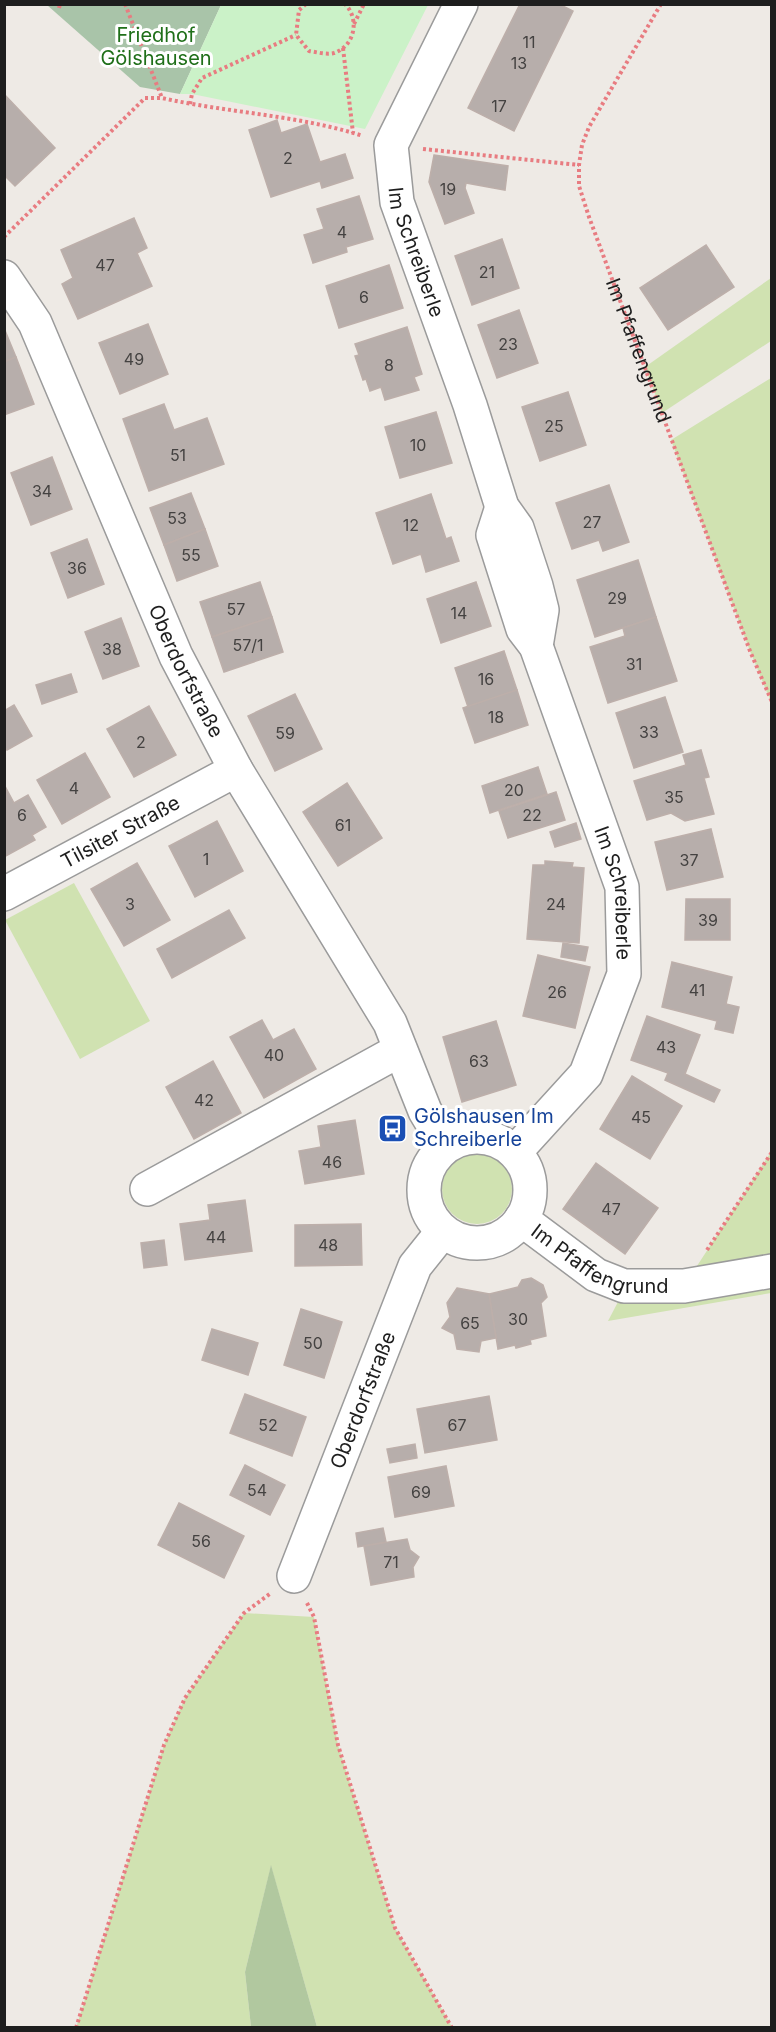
<svg xmlns="http://www.w3.org/2000/svg" width="776" height="2032" viewBox="0 0 776 2032" font-family="Inter,sans-serif">
  <rect width="100%" height="100%" fill="#eeeae5"/>
  <g fill="#d0e2b1">
    <polygon points="771,278 771,341 662,413 645,367"/>
    <polygon points="771,378 771,702 750,651 671,440"/>
    <polygon points="74,883 150,1021 80,1059 5,920"/>
    <polygon points="771,1152 771,1293 608,1321 619,1300 684,1286"/>
    <circle cx="477" cy="1189" r="35"/>
    <polygon points="244,1613 314,1617 338,1745 395,1928 452,2027 317,2027 271,1866 245,1972 251,2027 76,2028 164,1745 185,1698"/>
  </g>
  <polygon fill="#b1c89f" points="271,1865 317,2027 251,2027 245,1972"/>
  <polygon fill="#a9c4a9" points="47,5 221,5 180,94 140,87"/>
  <polygon fill="#cbf2c8" points="221,5 221,4 428,5 365,129 192,94 180,94"/>
  <g fill="#b7aeab" stroke="#bdafaa" stroke-width="1.5">
    <polygon points="520,4 559,4 573,11 514,131 468,108"/>
    <polygon points="4,94 55,148 15,186 4,175"/>
    <polygon points="277,120 281,133 307,124 320,162 345,154 353,178 322,188 320,181 271,197 249,130"/>
    <polygon points="434,155 508,166 505,190 466,183 465,188 474,213 445,224 429,182"/>
    <polygon points="359,196 373,239 346,247 347,252 313,263 304,235 324,229 317,209"/>
    <polygon points="134,218 147,248 137,253 152,286 78,319 62,284 73,278 61,250"/>
    <polygon points="502,239 519,288 472,305 455,256"/>
    <polygon points="706,245 734,287 668,330 640,288"/>
    <polygon points="389,265 403,308 339,328 326,286"/>
    <polygon points="519,310 538,363 497,378 478,325"/>
    <polygon points="148,324 168,374 120,394 99,343"/>
    <polygon points="407,327 422,374 414,377 419,390 385,400 381,387 370,391 366,379 363,380 355,356 359,355 355,344"/>
    <polygon points="4,328 16,357 4,362"/>
    <polygon points="16,357 34,404 4,415 4,362"/>
    <polygon points="568,392 586,445 540,461 522,407"/>
    <polygon points="164,404 174,430 207,418 224,464 149,491 123,419"/>
    <polygon points="436,412 452,463 400,478 385,427"/>
    <polygon points="52,457 72,509 31,525 11,473"/>
    <polygon points="609,485 629,542 603,551 599,540 572,549 556,503"/>
    <polygon points="191,493 205,529 164,545 150,508"/>
    <polygon points="431,494 446,539 451,537 459,561 426,572 421,554 393,564 376,513"/>
    <polygon points="205,529 218,566 177,581 164,545"/>
    <polygon points="87,539 104,584 68,598 51,553"/>
    <polygon points="638,560 656,617 595,637 577,580"/>
    <polygon points="260,582 272,617 212,637 200,602"/>
    <polygon points="476,582 491,626 441,643 427,599"/>
    <polygon points="272,617 283,652 224,672 212,637"/>
    <polygon points="656,617 677,681 608,703 590,647 625,636 623,628"/>
    <polygon points="121,618 139,666 103,679 85,632"/>
    <polygon points="504,651 517,690 468,707 455,668"/>
    <polygon points="71,674 77,692 42,704 36,685"/>
    <polygon points="517,690 528,725 475,743 463,708"/>
    <polygon points="295,694 322,749 275,771 248,716"/>
    <polygon points="665,697 683,752 634,768 616,713"/>
    <polygon points="14,705 32,736 7,750 4,746 4,711"/>
    <polygon points="149,706 176,755 134,777 107,729"/>
    <polygon points="701,750 709,777 704,778 714,814 685,821 671,813 647,820 634,781 686,765 683,755"/>
    <polygon points="85,753 110,797 62,824 37,780"/>
    <polygon points="538,767 547,794 490,813 482,786"/>
    <polygon points="347,783 382,838 338,866 303,812"/>
    <polygon points="6,788 14,803 28,795 46,827 32,835 35,840 4,857"/>
    <polygon points="556,792 565,820 508,838 499,811"/>
    <polygon points="217,821 243,871 195,897 169,846"/>
    <polygon points="576,823 581,839 555,847 550,832"/>
    <polygon points="711,829 723,877 667,890 655,842"/>
    <polygon points="545,861 573,863 572,867 584,868 579,943 527,939 533,865 545,865"/>
    <polygon points="137,863 170,920 124,946 91,889"/>
    <polygon points="686,899 730,899 730,940 685,940"/>
    <polygon points="229,910 245,938 172,978 157,949"/>
    <polygon points="563,943 588,947 585,961 561,957"/>
    <polygon points="538,955 590,967 575,1028 523,1016"/>
    <polygon points="672,962 732,977 726,1004 739,1007 733,1033 715,1029 717,1021 662,1007"/>
    <polygon points="647,1016 700,1035 685,1074 720,1090 714,1102 665,1080 668,1073 631,1060"/>
    <polygon points="262,1020 273,1040 294,1029 316,1069 264,1098 230,1037"/>
    <polygon points="496,1021 516,1085 462,1102 443,1037"/>
    <polygon points="213,1061 241,1113 194,1139 166,1087"/>
    <polygon points="632,1076 682,1106 650,1159 600,1129"/>
    <polygon points="355,1120 364,1174 305,1184 299,1151 321,1147 318,1126"/>
    <polygon points="596,1163 658,1208 625,1254 563,1209"/>
    <polygon points="245,1200 252,1251 185,1260 180,1224 210,1220 208,1205"/>
    <polygon points="361,1224 362,1265 295,1266 295,1225"/>
    <polygon points="164,1240 167,1265 144,1268 141,1243"/>
    <polygon points="531,1278 543,1285 547,1297 541,1303 546,1336 530,1340 531,1344 516,1348 515,1345 498,1349 489,1294 518,1287 522,1280"/>
    <polygon points="457,1288 489,1294 496,1338 481,1341 479,1352 457,1349 454,1334 442,1328 450,1317 447,1303"/>
    <polygon points="301,1309 342,1322 324,1378 284,1365"/>
    <polygon points="212,1329 258,1343 248,1375 202,1360"/>
    <polygon points="245,1394 306,1417 292,1456 230,1433"/>
    <polygon points="489,1396 497,1440 425,1453 417,1409"/>
    <polygon points="415,1444 417,1458 390,1463 387,1449"/>
    <polygon points="245,1465 285,1485 270,1515 230,1495"/>
    <polygon points="446,1466 454,1506 395,1517 388,1477"/>
    <polygon points="179,1503 244,1536 224,1578 158,1545"/>
    <polygon points="383,1528 386,1542 358,1547 356,1533"/>
    <polygon points="407,1539 410,1550 419,1557 413,1567 414,1577 371,1585 364,1546"/>
  </g>
  <g fill="none" stroke-linecap="round" stroke-linejoin="round">
    <defs>
      <g id="street">
        <path id="s2" d="M461,4L391,145L397,202L470,405L502,507L517,528L536,586L542,610L536,646"/>
        <path id="s3" d="M4,277L35,323L176,656L236,770L390,1023L425,1111L446,1146"/>
        <path id="s4" d="M502,507L493,535L523,629L536,646L622,887L624,974L586,1074L515,1152"/>
        <path id="s5" d="M4,894L236,770"/>
        <circle cx="477" cy="1190" r="53"/>
        <polyline points="147,1189 400,1050"/>
        <path id="s6" d="M521,1219L596,1275L624,1286H684L772,1271"/>
        <path id="s7" d="M294,1576L415,1266L443,1231"/>
      </g>
    </defs>
    <use href="#street" stroke="#9b9b9b" stroke-width="36"/>
    <g stroke="#e87c81" stroke-width="4" stroke-dasharray="3 3" stroke-linecap="butt">
      <polyline points="125,4 162,98"/>
      <path d="M306,4L299,10L296,35L309,51C316,52 327,55 334,53C355,46 360,19 345,4"/>
      <path id="s1" d="M661,4L589,127L582,145L579,165V186L589,217L750,651L772,702"/>
      <polyline points="59,8 60,4"/>
      <polyline points="354,24 364,4"/>
      <polyline points="343,48 353,133"/>
      <polyline points="190,104 192,94 202,78 296,35"/>
      <polyline points="423,149 579,165"/>
      <path d="M4,237L145,98H162C229,113 298,115 363,136"/>
      <polyline points="707,1250 772,1152"/>
      <polyline points="307,1603 314,1617 338,1745 395,1928 452,2028"/>
      <polyline points="76,2028 164,1745 185,1698 244,1613 271,1593"/>
    </g>
    <use href="#street" stroke="#fff" stroke-width="33"/>
  </g>
  <defs>
    <symbol id="bus-square" viewBox="-11 -11 22 22"><rect x="-9" y="-9" width="18" height="18" rx="4" fill="#1a4fb4" stroke="#fff"/><path d="M-5-6H5V4H4V6H2V4H-2V6H-4V4H-5ZM-3.5-4V0h7V-4ZM-3.5 1.2v1.5H-2V1.2ZM2 1.2v1.5H3.5V1.2Z" fill="#fff"/></symbol>
  </defs>
  <g fill-rule="evenodd">
    <use href="#bus-square" x="376" y="1112" width="33" height="33"/>
  </g>
  <g text-anchor="middle" stroke-width="6" stroke-linejoin="round" paint-order="stroke">
    <g font-size="16" fill="#444241">
      <text x="529" y="48">11</text>
      <text x="519" y="69">13</text>
      <text x="499" y="112">17</text>
      <text x="288" y="164">2</text>
      <text x="448" y="195">19</text>
      <text x="342" y="238">4</text>
      <text x="105" y="271">47</text>
      <text x="487" y="278">21</text>
      <text x="364" y="303">6</text>
      <text x="508" y="350">23</text>
      <text x="134" y="365">49</text>
      <text x="389" y="371">8</text>
      <text x="554" y="432">25</text>
      <text x="418" y="451">10</text>
      <text x="178" y="461">51</text>
      <text x="42" y="497">34</text>
      <text x="177" y="524">53</text>
      <text x="592" y="528">27</text>
      <text x="411" y="531">12</text>
      <text x="191" y="561">55</text>
      <text x="77" y="574">36</text>
      <text x="617" y="604">29</text>
      <text x="236" y="615">57</text>
      <text x="459" y="619">14</text>
      <text x="248" y="651">57/1</text>
      <text x="112" y="655">38</text>
      <text x="634" y="670">31</text>
      <text x="486" y="685">16</text>
      <text x="496" y="723">18</text>
      <text x="649" y="738">33</text>
      <text x="285" y="739">59</text>
      <text x="141" y="748">2</text>
      <text x="74" y="794">4</text>
      <text x="514" y="796">20</text>
      <text x="674" y="803">35</text>
      <text x="22" y="821">6</text>
      <text x="532" y="821">22</text>
      <text x="343" y="831">61</text>
      <text x="206" y="865">1</text>
      <text x="689" y="866">37</text>
      <text x="130" y="910">3</text>
      <text x="556" y="910">24</text>
      <text x="708" y="926">39</text>
      <text x="697" y="996">41</text>
      <text x="557" y="998">26</text>
      <text x="666" y="1053">43</text>
      <text x="274" y="1061">40</text>
      <text x="479" y="1067">63</text>
      <text x="204" y="1106">42</text>
      <text x="641" y="1123">45</text>
      <text x="332" y="1168">46</text>
      <text x="611" y="1215">47</text>
      <text x="216" y="1243">44</text>
      <text x="328" y="1251">48</text>
      <text x="518" y="1325">30</text>
      <text x="470" y="1329">65</text>
      <text x="313" y="1349">50</text>
      <text x="268" y="1431">52</text>
      <text x="457" y="1431">67</text>
      <text x="257" y="1496">54</text>
      <text x="421" y="1498">69</text>
      <text x="201" y="1547">56</text>
      <text x="391" y="1568">71</text>
    </g>
    <g font-size="20" fill="#1f6f19" stroke="#fff">
      <text x="156" y="42">Friedhof<tspan x="156" dy="23">Gölshausen</tspan></text>
    </g>
    <g font-size="20" fill="#1e1e1e" stroke="#fff">
      <text dy="7" stroke="none"><textPath href="#s2" startOffset="268">Im Schreiberle</textPath></text>
      <text dy="7" stroke="none"><textPath href="#s1" startOffset="378">Im Pfaffengrund</textPath></text>
      <text dy="7" stroke="none"><textPath href="#s3" startOffset="435">Oberdorfstraße</textPath></text>
      <text dy="7" stroke="none"><textPath href="#s5" startOffset="132">Tilsiter Straße</textPath></text>
      <text dy="7" stroke="none"><textPath href="#s4" startOffset="410">Im Schreiberle</textPath></text>
      <text dy="7" stroke="none"><textPath href="#s6" startOffset="92">Im Pfaffengrund</textPath></text>
      <text dy="7" stroke="none"><textPath href="#s7" startOffset="189">Oberdorfstraße</textPath></text>
    </g>
    <g font-size="20" fill="#164399" stroke="#fff" text-anchor="start">
      <text x="414" y="1123">Gölshausen Im<tspan x="414" dy="23">Schreiberle</tspan></text>
    </g>
  </g>
  <rect width="776" height="2032" fill="none" stroke="#1e1e1e" stroke-width="12"/>
</svg>
